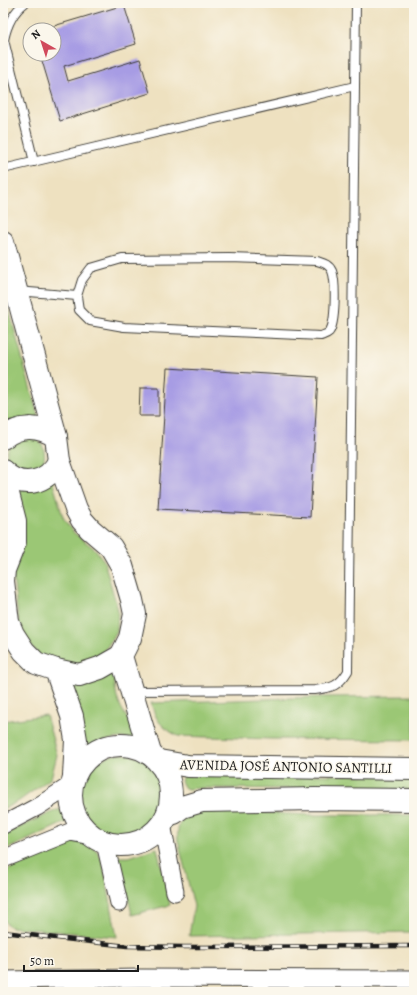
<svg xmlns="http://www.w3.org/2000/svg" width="417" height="995" viewBox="0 0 417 995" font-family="Alegreya,serif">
  <rect width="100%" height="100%" fill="#fbf7ec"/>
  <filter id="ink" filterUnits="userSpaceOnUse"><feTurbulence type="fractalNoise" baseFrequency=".025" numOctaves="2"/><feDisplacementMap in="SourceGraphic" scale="8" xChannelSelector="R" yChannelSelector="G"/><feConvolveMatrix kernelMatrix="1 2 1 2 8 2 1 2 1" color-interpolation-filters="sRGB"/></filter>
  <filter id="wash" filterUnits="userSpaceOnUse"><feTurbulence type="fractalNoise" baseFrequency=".012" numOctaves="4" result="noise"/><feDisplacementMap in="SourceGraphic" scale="16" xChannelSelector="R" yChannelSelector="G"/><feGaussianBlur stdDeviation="0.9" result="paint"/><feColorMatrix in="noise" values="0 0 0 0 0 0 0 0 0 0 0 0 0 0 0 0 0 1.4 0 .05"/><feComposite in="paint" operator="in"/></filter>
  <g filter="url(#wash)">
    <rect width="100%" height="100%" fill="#eee1c0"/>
    <g fill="#9bc774" stroke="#5c7248">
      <polygon points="3,288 39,420 3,428"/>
      <path d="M19,437C24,438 30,437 35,439C46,443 47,460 40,468C38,471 35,472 32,474L9,466C4,453 7,445 19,437Z"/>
      <polygon points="52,480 63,517 68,525 74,533 96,550 104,561 118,610 117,631 107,647 92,663 74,668 41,658 20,632 12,570 13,489"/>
      <path d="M115,670C112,698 123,713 139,735L135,739C116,736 100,740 84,753L68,682Z"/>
      <path d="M414,696V740L271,739L178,736C162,728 156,721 151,703L321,697Z"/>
      <polygon points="46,715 57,755 51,778 19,801 3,809 3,721"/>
      <circle cx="122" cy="796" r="42"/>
      <polygon points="183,775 414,775 414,790 204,788 187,789 184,787 181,781"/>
      <polygon points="57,810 62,810 67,820 66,822 3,851 3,835"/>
      <path d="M198,810L312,815H414V932L189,936L194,906L178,841C176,824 182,815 198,810Z"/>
      <path d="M72,841C91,843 95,845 103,863L117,937L10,927L3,920V872Z"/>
      <polygon points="157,848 170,905 132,915 128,896 116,857 129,857"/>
    </g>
    <g id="blocks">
      <g fill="#a79ce4">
        <polygon points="124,5 136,44 64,66 68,81 140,59 150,93 60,121 40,54 54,54 54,30 48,30 47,28"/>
        <polygon points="167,368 318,377 310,517 158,509"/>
        <polygon points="140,388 159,388 159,416 139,416"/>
      </g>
    </g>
  </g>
  <g filter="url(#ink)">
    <use href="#blocks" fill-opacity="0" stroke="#3c3a35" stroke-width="1"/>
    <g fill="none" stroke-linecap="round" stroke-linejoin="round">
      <defs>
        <g id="lane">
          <path d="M25,3C13,12 7,25 4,40L34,162"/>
          <polyline points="3,169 355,86"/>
          <path d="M17,291L77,296L82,280L91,268L122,259L229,258L317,261C323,263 329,264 332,271C336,281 336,324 329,332C327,334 323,335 321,336L124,327L90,321L79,310L77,296"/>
          <path d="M133,691L315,690C332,688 339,686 348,671L356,3"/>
        </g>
        <g id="street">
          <polyline points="162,824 175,892"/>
          <polyline points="3,825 37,807 71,785"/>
          <polyline points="105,843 119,903"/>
          <polyline points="3,859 70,832 91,836"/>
          <polyline points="3,980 140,978 414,979"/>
        </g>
        <g id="secondary">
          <polyline points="3,242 56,437 59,461 76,509 82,520 90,529 111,547 122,566 132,600 135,614 130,638 121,656 150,753"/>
          <path d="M3,438C19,425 39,425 56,437"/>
          <path d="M3,471C21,490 48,483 59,461"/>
          <polyline points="3,474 15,521 15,542 4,570 3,581 8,622 13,634 24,651 36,663 56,670 72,716 76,740 74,776"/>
          <polyline points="56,670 79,675 100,668 121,656"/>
          <circle cx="121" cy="795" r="50"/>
          <polyline points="159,761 188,766 414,769"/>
          <polyline points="167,815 174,813 182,807 202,801 315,799 414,800"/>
        </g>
      </defs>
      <use href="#lane" stroke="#3c3a35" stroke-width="10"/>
      <use href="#street" stroke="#3c3a35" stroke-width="19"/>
      <use href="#secondary" stroke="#3c3a35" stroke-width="24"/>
      <use href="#lane" stroke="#fff" stroke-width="8"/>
      <use href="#street" stroke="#fff" stroke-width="17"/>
      <use href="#secondary" stroke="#fff" stroke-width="22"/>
      <defs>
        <polyline id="rail" points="3,932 127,946 183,947 414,946"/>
      </defs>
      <use href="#rail" stroke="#1c1c1c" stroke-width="4.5"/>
      <use href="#rail" stroke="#fbf7ec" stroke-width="3" stroke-dasharray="9" stroke-linecap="butt"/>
    </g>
  </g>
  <g text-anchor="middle" stroke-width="3" stroke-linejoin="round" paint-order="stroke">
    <g font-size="14" fill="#1c1c1c" stroke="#fbf7ec">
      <text transform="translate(286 766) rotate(1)" y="5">AVENIDA JOSÉ ANTONIO SANTILLI</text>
    </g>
  </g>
  <rect width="417" height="995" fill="none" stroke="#fbf7ec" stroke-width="16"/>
  <g transform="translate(42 42) rotate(321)"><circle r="19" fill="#fbf7ec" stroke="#a29f99"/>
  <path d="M0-3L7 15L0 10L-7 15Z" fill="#d1495b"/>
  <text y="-6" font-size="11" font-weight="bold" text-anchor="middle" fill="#1c1c1c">N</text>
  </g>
  <path d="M24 965v6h114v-6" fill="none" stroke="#1c1c1c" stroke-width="2"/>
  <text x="30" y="965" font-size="12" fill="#1c1c1c" stroke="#fbf7ec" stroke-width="3" paint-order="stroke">50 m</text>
</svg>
